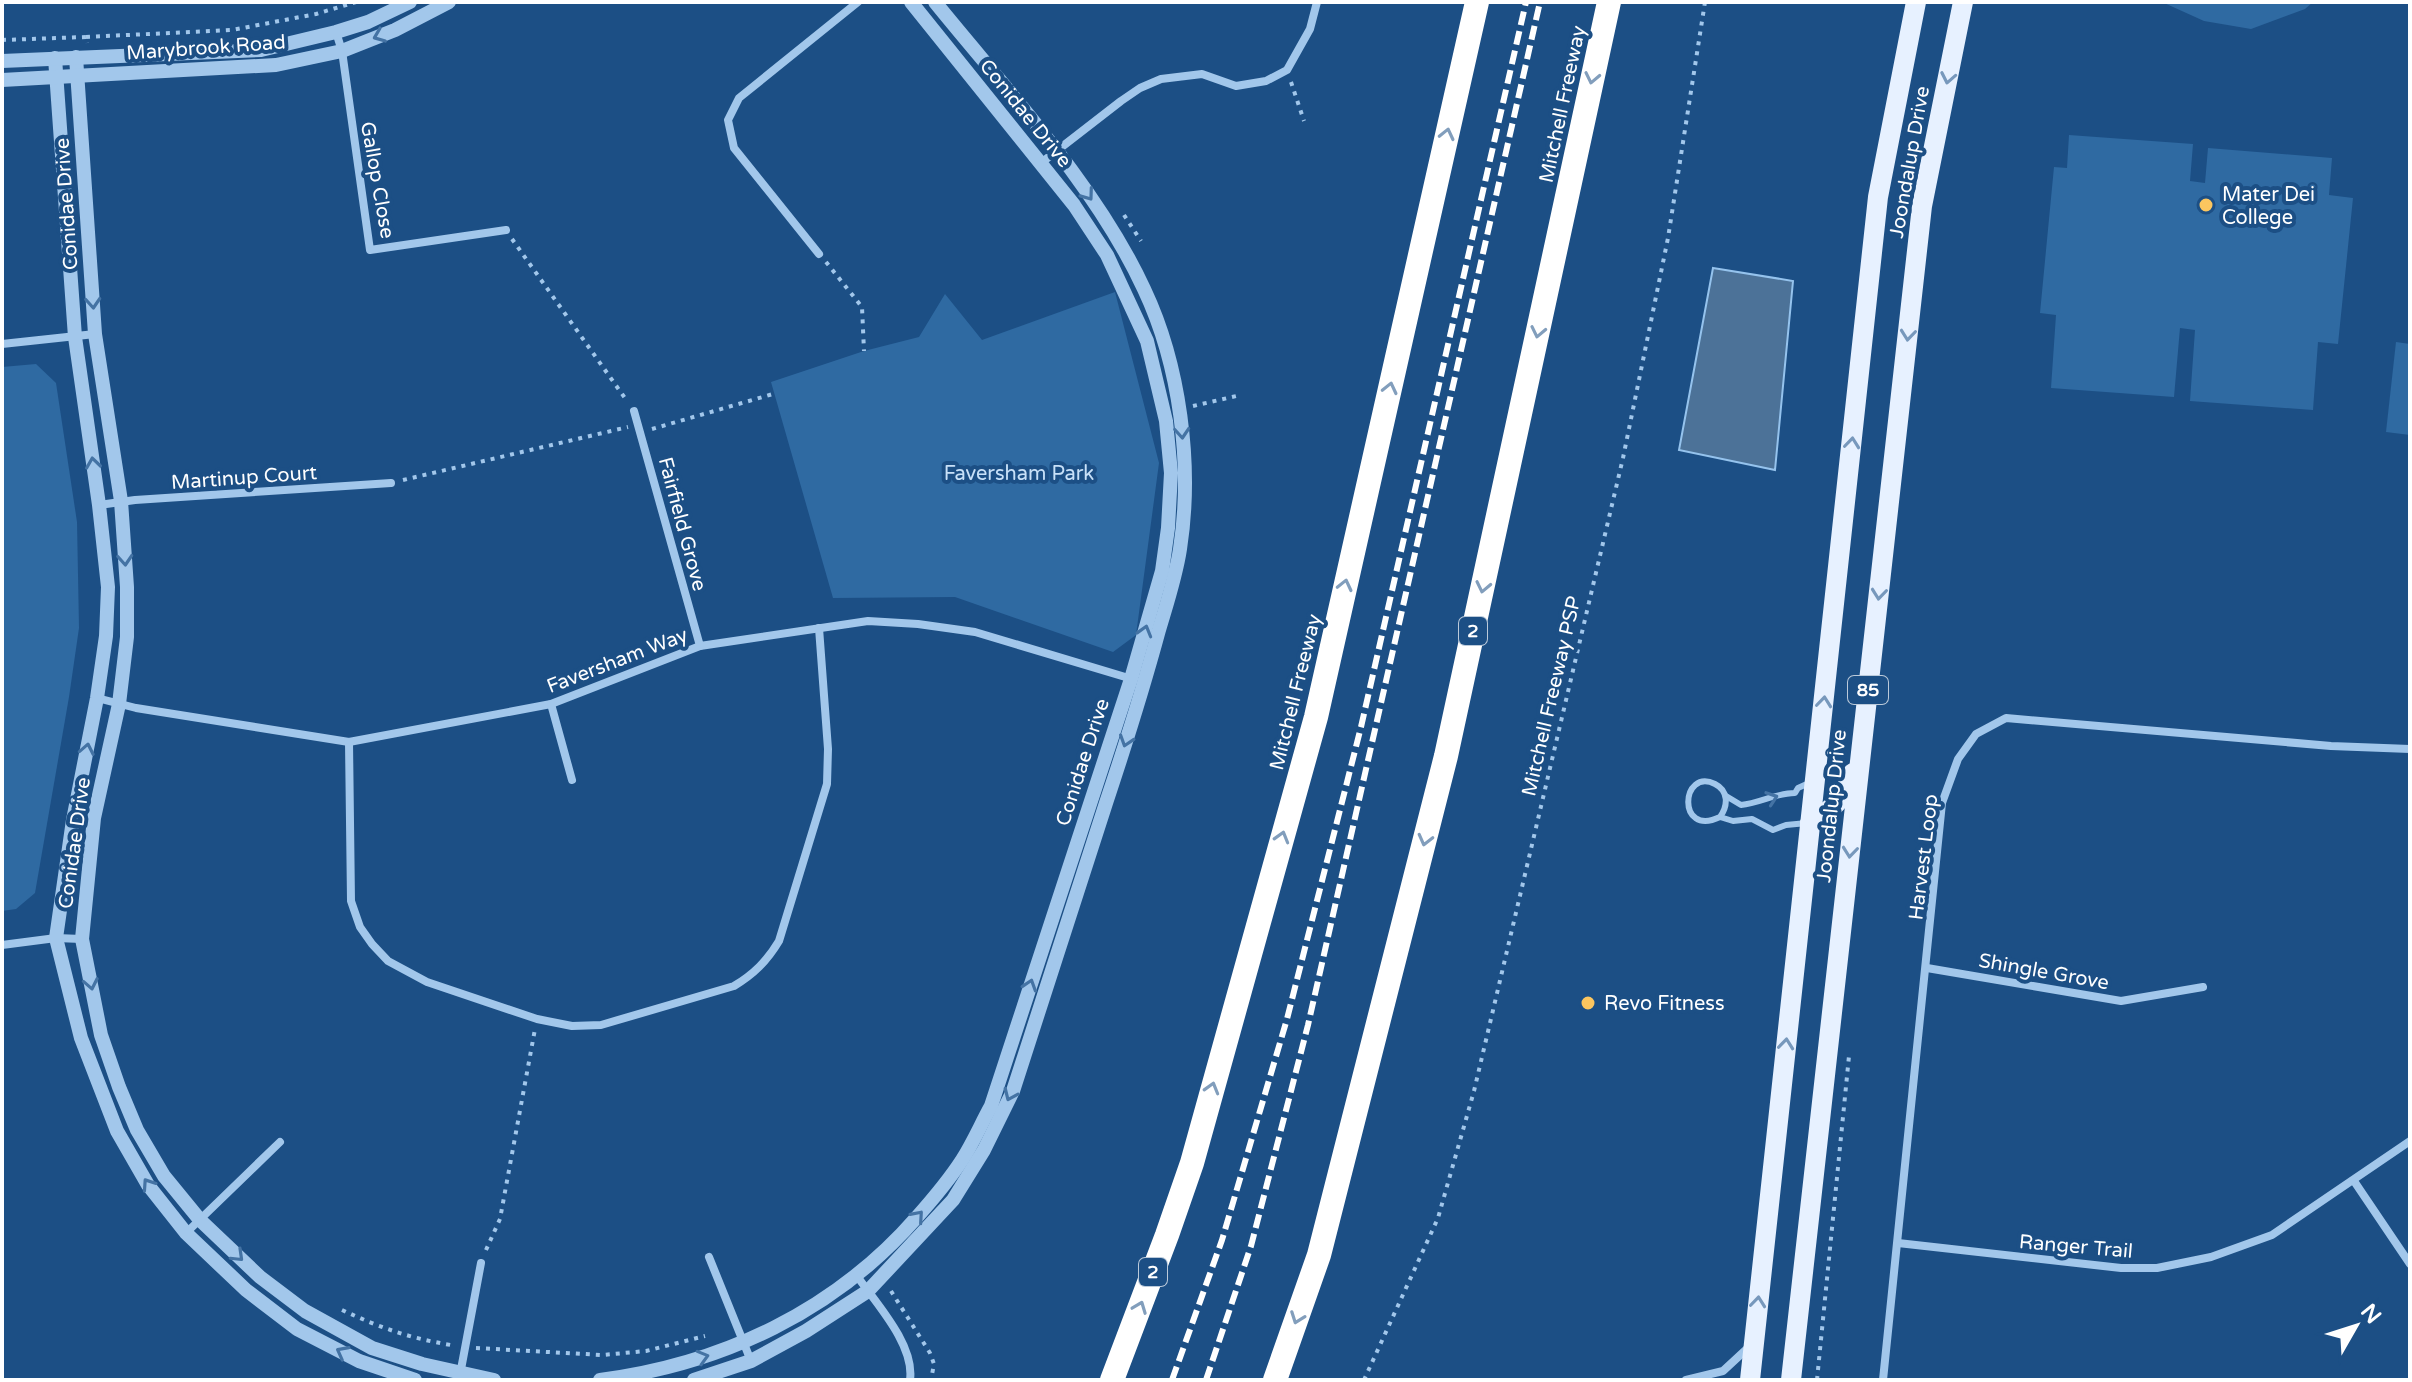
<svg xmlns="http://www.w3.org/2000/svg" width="2412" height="1382" viewBox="0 0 2412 1382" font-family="'Varela Round',sans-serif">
  <rect width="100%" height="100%" fill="#1c4f85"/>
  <g fill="#2f6aa2">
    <polygon points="2162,2 2313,2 2305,9 2251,29 2204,21"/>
    <polygon points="2069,135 2193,144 2190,181 2205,183 2208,148 2332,158 2329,195 2353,198 2338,344 2318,342 2313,410 2190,401 2195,330 2180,328 2174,397 2051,388 2056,315 2040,313 2054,167 2067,168"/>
    <polygon points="1115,292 1159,463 1136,635 1113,652 955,597 833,598 771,382 864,351 919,337 945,294 982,340"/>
    <polygon points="2396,342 2410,344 2410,435 2386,432"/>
    <polygon points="36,364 56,383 77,522 79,628 69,697 35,893 16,909 2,911 2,367"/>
  </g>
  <polygon fill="#4c7298" stroke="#95c3ed" stroke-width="2" points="1713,268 1793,281 1775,470 1679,450"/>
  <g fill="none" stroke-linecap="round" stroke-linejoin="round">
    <g stroke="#a2c7eb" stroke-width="4" stroke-dasharray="4 6" stroke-linecap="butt">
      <polyline points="86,37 232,30 316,14 356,2"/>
      <polyline points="2,40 86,37 87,43"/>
      <polyline points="1291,82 1304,121"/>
      <polyline points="1124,215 1141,241"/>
      <polyline points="512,239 627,401"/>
      <polyline points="826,262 862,307 864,351"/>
      <polyline points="1193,406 1241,395"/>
      <polyline points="652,429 773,394"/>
      <polyline points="403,480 628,427"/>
      <polyline points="486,1250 500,1219 535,1029"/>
      <polyline points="891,1291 930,1353 934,1364 931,1380"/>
      <path d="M342,1310C381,1328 409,1338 451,1345"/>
      <polyline points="476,1348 602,1355 646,1351 705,1336"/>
      <polyline points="1364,1380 1438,1218 1474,1091 1623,458 1668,238 1705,2"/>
      <polyline points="1817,1380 1849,1056"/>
    </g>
    <g stroke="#a2c7eb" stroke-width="6">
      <path d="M1726,796L1741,805C1760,803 1776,793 1795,793L1798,788L1809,783"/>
      <path d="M1720,817C1728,806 1729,791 1715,784C1681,767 1676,838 1720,817L1733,821L1752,819L1773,830L1786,825L1807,823"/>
    </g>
    <g stroke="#a2c7eb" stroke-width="8">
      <polyline points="336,32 342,51 370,250 506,230"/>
      <polyline points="1041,163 1121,101 1140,88 1161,79 1202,74 1236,86 1266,81 1287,70 1310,29 1317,2"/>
      <polyline points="819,254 734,148 728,120 739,98 858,2"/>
      <polyline points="2,344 95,334"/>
      <polyline points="634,411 700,646"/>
      <polyline points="99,505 135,500 391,483"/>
      <polyline points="97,698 136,708 349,742 551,704 700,646 868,621 918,624 975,632 1132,679"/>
      <polyline points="551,704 572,780"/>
      <path d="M349,742L351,901L360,927L372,944L388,961L427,982L537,1019L572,1026L601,1025L734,986C754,974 767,961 779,941L827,784L828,749L819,628"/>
      <polyline points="2,945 56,938 82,939"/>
      <polyline points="1927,968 2121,1001 2203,987"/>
      <polyline points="2354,1181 2410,1264"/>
      <polyline points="186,1233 280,1142"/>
      <polyline points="1898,1243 2121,1268 2157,1268 2211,1257 2272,1235 2410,1141"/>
      <polyline points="709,1257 751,1361"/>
      <path d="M857,1276C876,1303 915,1345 910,1380"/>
      <polyline points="459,1380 481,1263"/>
      <polyline points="1686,1380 1723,1371 1750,1346"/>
      <polyline points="1883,1380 1942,803 1958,759 1976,734 2006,718 2331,746 2410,749"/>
    </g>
    <g stroke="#a2c7eb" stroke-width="14">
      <polyline points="76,57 95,334 121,501 127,587 127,637 119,704 94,818 82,939 101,1035 119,1087 137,1130 164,1176 200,1220 260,1277 305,1311 372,1348 422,1364 494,1380"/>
      <polyline points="55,58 75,337 99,505 108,587 106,636 97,698 73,820 56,938 81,1038 117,1131 148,1185 186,1233 246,1290 297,1329 359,1361 415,1380"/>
      <polyline points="2,61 261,50 336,32 368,22 410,2"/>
      <polyline points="2,80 276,65 342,51 395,30 449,2"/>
      <path d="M600,1380C723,1364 835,1311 917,1217C933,1199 949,1180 962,1160C973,1143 981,1124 991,1106L1131,679L1162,571L1168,528L1171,473L1166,421L1147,341L1107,255L1074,205L911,2"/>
      <path d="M694,1380L751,1361L806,1331L868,1291L953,1200L984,1150L1013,1091C1044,995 1075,899 1106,803C1125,746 1143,689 1159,630C1167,603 1176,576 1180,549C1193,465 1180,365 1144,289C1096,185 1007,91 935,2"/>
    </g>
    <g stroke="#e7f1ff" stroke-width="20">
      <path d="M1810,823C1835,808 1842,800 1853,773"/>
      <polyline points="1750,1380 1878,197 1916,2"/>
      <polyline points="1791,1380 1922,206 1963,2"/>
    </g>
    <g stroke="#fff" stroke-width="24">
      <polyline points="1112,1380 1167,1235 1192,1163 1316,717 1477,2"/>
      <polyline points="1275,1380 1319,1255 1446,756 1609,2"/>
    </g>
    <g stroke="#fff" stroke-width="6" stroke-dasharray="14 6" stroke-linecap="butt">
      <polyline points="1172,1380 1222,1240 1287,1019 1361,727 1526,2"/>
      <polyline points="1206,1380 1251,1246 1308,1025 1540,2"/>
    </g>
  </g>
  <defs><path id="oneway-chevron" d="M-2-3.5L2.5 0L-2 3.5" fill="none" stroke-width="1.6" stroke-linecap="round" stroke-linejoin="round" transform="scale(2)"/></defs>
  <g stroke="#4473a4">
    <use href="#oneway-chevron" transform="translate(379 36) rotate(158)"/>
    <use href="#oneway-chevron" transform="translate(1088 195) rotate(54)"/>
    <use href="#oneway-chevron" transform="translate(93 303) rotate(86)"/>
    <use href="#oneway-chevron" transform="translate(1182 433) rotate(86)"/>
    <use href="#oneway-chevron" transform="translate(93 463) rotate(-98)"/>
    <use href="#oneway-chevron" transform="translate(125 560) rotate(86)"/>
    <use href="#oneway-chevron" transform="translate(1145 631) rotate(-74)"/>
    <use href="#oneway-chevron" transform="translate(1126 741) rotate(108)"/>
    <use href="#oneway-chevron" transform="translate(87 749) rotate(-79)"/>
    <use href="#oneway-chevron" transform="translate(1772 798) rotate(-19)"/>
    <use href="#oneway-chevron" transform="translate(91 984) rotate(79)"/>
    <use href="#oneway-chevron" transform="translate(1030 985) rotate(-72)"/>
    <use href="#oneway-chevron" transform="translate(1010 1095) rotate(114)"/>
    <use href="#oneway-chevron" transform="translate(148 1184) rotate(-124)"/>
    <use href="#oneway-chevron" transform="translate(918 1216) rotate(-49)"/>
    <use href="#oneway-chevron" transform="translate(238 1256) rotate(44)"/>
    <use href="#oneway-chevron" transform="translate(342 1352) rotate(-152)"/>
    <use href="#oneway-chevron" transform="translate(703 1357) rotate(-16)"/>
  </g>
  <g stroke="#829ebc">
    <use href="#oneway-chevron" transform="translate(1592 78) rotate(102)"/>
    <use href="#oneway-chevron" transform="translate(1447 134) rotate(-77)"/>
    <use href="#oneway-chevron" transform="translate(1538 332) rotate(102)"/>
    <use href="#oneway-chevron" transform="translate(1390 388) rotate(-77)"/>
    <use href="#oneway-chevron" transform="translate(1345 585) rotate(-77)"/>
    <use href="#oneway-chevron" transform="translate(1483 587) rotate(102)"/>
    <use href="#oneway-chevron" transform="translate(1282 837) rotate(-74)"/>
    <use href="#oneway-chevron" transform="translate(1425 840) rotate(104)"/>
    <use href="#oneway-chevron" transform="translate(1212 1088) rotate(-74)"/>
    <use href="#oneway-chevron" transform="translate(1140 1307) rotate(-69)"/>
    <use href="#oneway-chevron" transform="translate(1297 1318) rotate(110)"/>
  </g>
  <g stroke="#7798bc">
    <use href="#oneway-chevron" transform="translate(1948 78) rotate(101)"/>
    <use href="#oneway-chevron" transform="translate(1908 335) rotate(96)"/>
    <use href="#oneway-chevron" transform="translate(1852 443) rotate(-84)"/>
    <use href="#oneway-chevron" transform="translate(1879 594) rotate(96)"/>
    <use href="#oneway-chevron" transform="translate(1824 702) rotate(-84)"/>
    <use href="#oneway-chevron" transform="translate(1850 852) rotate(96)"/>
    <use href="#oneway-chevron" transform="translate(1786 1044) rotate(-84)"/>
    <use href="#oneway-chevron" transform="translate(1758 1302) rotate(-84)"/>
  </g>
  <g fill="#fcc65f" stroke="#1c4f85" stroke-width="3">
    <circle cx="2206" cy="205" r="8"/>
    <circle cx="1588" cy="1003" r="8"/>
  </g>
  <g text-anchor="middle" stroke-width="8" stroke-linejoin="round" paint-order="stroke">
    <g fill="#1c4f85" stroke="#bbcada" stroke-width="2">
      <rect x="1459" y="617" width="28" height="28" rx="6"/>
      <rect x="1848" y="676" width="40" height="28" rx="6"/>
      <rect x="1139" y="1258" width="28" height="28" rx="6"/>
    </g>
    <g font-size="18" font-weight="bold" fill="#fff">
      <text x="1473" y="637">2</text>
      <text x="1868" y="696">85</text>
      <text x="1153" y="1278">2</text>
    </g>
    <g font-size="20" fill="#fff" stroke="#1c4f85">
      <text transform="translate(206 47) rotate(-4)" y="7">Marybrook Road</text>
      <text transform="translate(1562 104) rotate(-78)" y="7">Mitchell Freeway</text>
      <text transform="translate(1026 113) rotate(51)" y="7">Conidae Drive</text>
      <text transform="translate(1909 162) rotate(-80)" y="7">Joondalup Drive</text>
      <text transform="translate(378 180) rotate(80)" y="7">Gallop Close</text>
      <text transform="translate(66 204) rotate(-94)" y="7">Conidae Drive</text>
      <text transform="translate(244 477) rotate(-4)" y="7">Martinup Court</text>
      <text transform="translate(683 524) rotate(75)" y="7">Fairfield Grove</text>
      <text transform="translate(617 660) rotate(-21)" y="7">Faversham Way</text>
      <text transform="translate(1295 692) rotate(-76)" y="7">Mitchell Freeway</text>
      <text transform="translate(1551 696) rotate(-77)" y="7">Mitchell Freeway PSP</text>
      <text transform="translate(1082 762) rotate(-72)" y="7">Conidae Drive</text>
      <text transform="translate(1831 806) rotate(-84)" y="7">Joondalup Drive</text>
      <text transform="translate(74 843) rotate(-82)" y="7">Conidae Drive</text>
      <text transform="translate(1923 857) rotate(-83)" y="7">Harvest Loop</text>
      <text transform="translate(2044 971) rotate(10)" y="7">Shingle Grove</text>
      <text transform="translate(2076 1246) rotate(5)" y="7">Ranger Trail</text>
    </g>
    <g font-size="20" fill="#fff" stroke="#1c4f85" text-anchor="start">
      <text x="2222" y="201">Mater Dei<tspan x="2222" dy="23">College</tspan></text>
      <text x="1604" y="1010">Revo Fitness</text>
    </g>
    <g font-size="20" fill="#c7e0f8" stroke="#1c4f85">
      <text x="1019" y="480">Faversham Park</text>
    </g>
  </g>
  <rect width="2412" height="1382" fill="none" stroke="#ffffff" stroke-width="8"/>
  <g transform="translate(2356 1326) rotate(51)" stroke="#1c4f85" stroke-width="6" paint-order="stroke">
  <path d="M0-6L14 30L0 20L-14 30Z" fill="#ffffff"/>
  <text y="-12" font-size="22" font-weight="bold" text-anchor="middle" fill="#ffffff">N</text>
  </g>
</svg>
